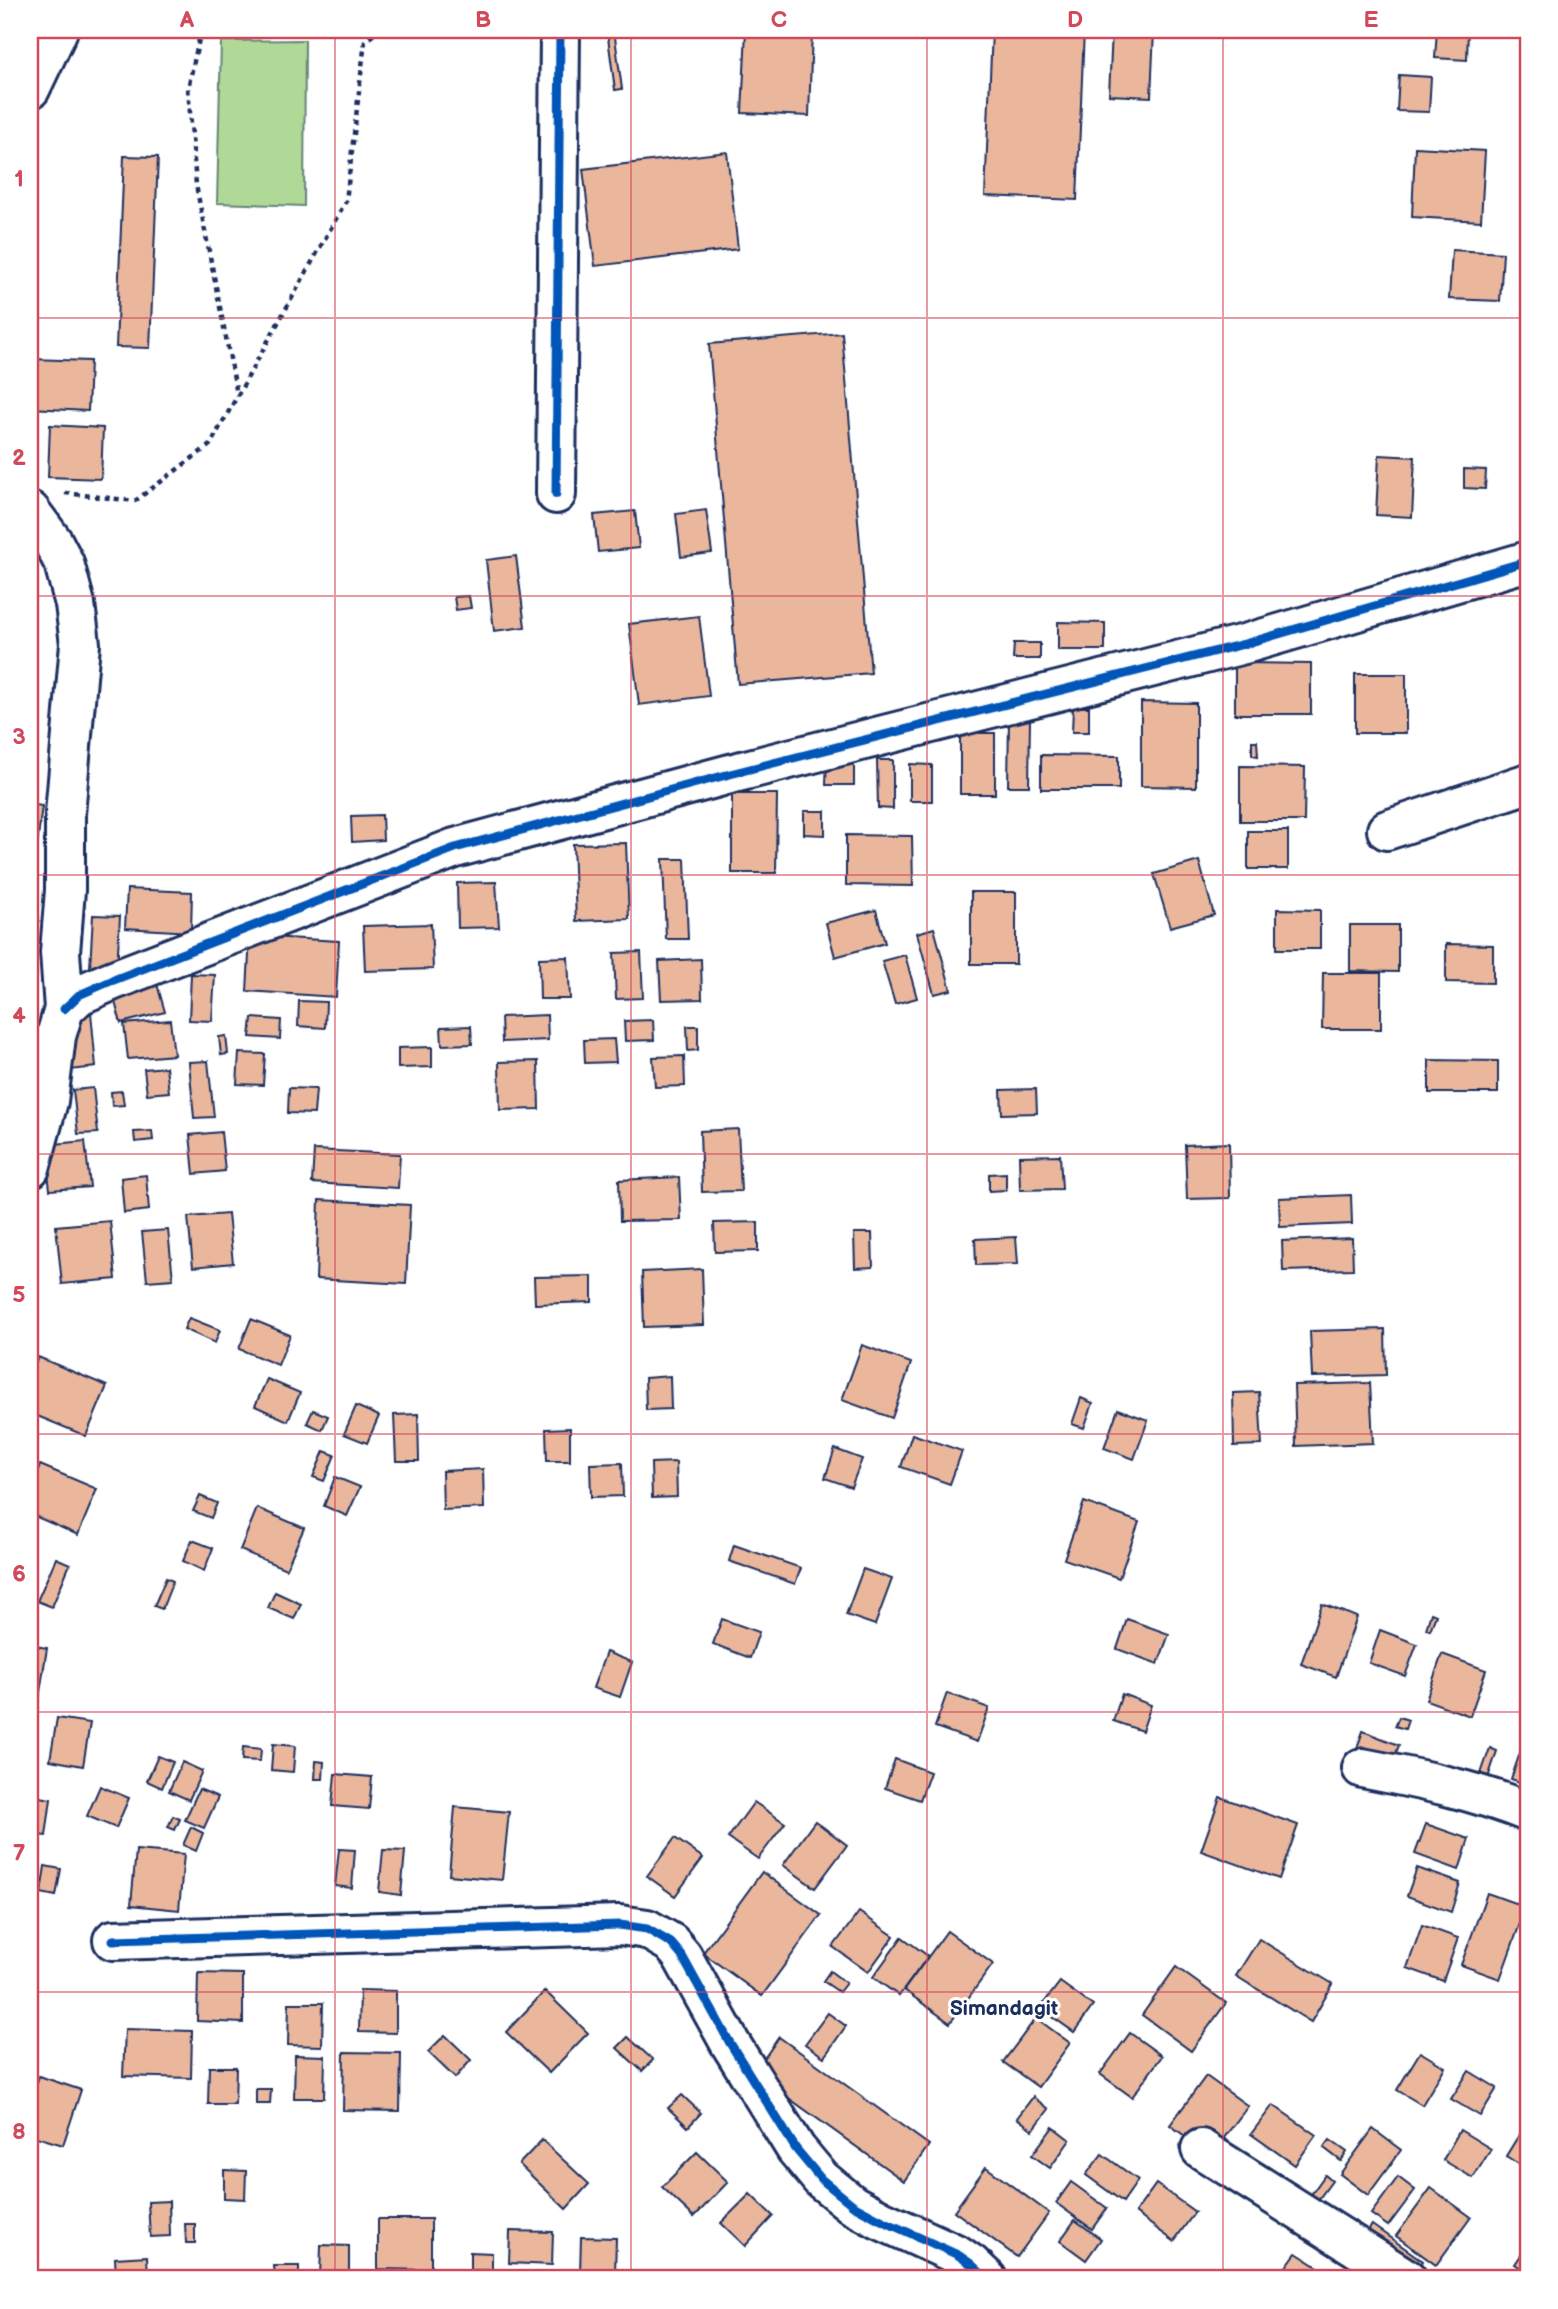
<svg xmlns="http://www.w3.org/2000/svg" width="1558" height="2309" viewBox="0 0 1558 2309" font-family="'Balsamiq Sans',sans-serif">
  <rect width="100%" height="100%" fill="#fff"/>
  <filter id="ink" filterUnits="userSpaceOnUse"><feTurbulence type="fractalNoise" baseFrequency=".0143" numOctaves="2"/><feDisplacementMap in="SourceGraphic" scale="14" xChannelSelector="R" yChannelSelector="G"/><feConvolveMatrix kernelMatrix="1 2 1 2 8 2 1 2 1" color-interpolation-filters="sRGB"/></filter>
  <g filter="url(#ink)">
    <polygon fill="#b0d997" stroke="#66847a" stroke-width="2" points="305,40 304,206 217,203 221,41"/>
    <g fill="#eab79c" stroke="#1b2f5e" stroke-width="2">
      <polygon points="607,30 614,30 622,89 615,90"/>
      <polygon points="746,30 812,30 809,116 742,113"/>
      <polygon points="992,30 1084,30 1077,200 985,196"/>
      <polygon points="1112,30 1154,30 1151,97 1109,95"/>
      <polygon points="1437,30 1468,30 1467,60 1435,58"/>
      <polygon points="1399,75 1431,77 1429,112 1397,111"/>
      <polygon points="1415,147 1485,151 1481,221 1412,217"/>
      <polygon points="727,152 738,249 595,266 583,169"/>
      <polygon points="124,156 158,157 150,348 116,347"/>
      <polygon points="1452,250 1503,253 1500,301 1449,299"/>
      <polygon points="842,333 871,673 738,684 709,344"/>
      <polygon points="30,359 90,361 88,411 30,408"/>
      <polygon points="50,425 103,428 101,479 48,477"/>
      <polygon points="1379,455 1415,457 1412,517 1376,515"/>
      <polygon points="1464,469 1486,470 1485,489 1464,488"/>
      <polygon points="706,510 712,553 681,557 676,514"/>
      <polygon points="635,511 639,548 598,552 594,515"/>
      <polygon points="516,556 525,627 494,631 486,560"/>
      <polygon points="469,596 471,608 456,610 454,597"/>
      <polygon points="699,616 709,696 639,705 629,624"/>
      <polygon points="1058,622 1105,623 1105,650 1058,650"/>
      <polygon points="1014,643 1040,643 1040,659 1013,659"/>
      <polygon points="1235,663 1311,664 1311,714 1235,714"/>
      <rect x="1355" y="674" width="51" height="59"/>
      <polygon points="1141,702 1196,703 1196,787 1141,786"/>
      <polygon points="1073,707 1089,707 1089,732 1072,732"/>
      <polygon points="1009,719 1030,719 1029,786 1008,786"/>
      <rect x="960" y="733" width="35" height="61"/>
      <polygon points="1252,741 1257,741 1258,756 1252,755"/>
      <polygon points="1041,755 1119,756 1119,789 1041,789"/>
      <polygon points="827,756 854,756 854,785 826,785"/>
      <polygon points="877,760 893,760 893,809 878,808"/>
      <polygon points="910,764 932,765 932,801 910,801"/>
      <polygon points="1240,766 1305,767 1304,821 1240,821"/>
      <polygon points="732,794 777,794 776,873 732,873"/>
      <polygon points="30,804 42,806 36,853 30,852"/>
      <polygon points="804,811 825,811 825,835 804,834"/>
      <polygon points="382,815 383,840 352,842 351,816"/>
      <rect x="1248" y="831" width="40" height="38"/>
      <polygon points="846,835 912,836 913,886 846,885"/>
      <polygon points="626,843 629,919 576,921 573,844"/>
      <polygon points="663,859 685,859 688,939 666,939"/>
      <polygon points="1199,861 1214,915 1170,927 1154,874"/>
      <polygon points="496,882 499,927 458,928 457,883"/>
      <polygon points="127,889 192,892 191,932 125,928"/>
      <rect x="971" y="892" width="45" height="72"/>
      <polygon points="1277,909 1320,910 1320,949 1277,949"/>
      <polygon points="876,910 885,943 835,957 826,923"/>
      <polygon points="93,915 120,916 117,970 90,968"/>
      <polygon points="431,924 433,969 365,971 363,926"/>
      <polygon points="1350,925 1398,925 1398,972 1350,971"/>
      <polygon points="934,928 951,990 934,994 917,933"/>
      <polygon points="250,936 339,941 336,997 247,991"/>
      <polygon points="1446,944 1493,945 1493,983 1446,982"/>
      <polygon points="641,952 643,998 616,999 614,953"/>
      <polygon points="905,955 917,998 895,1004 882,961"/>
      <polygon points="568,957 570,999 540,999 539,958"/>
      <polygon points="701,959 702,999 661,1000 659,961"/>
      <polygon points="1323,973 1381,973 1381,1029 1322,1029"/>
      <polygon points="191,974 215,975 212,1021 189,1020"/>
      <polygon points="157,984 165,1012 121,1023 113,995"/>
      <polygon points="299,1001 326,1002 325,1028 298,1026"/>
      <polygon points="91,1012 96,1067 71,1070 66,1015"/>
      <polygon points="547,1015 548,1040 502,1042 501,1017"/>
      <polygon points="252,1018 281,1020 280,1039 250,1037"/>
      <polygon points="170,1020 174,1055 128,1059 124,1024"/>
      <polygon points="653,1020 654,1040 625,1041 624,1021"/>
      <polygon points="471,1026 472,1044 442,1045 441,1027"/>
      <polygon points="687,1026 698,1026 698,1050 688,1051"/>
      <polygon points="226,1036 228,1054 221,1055 219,1037"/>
      <polygon points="614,1039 616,1062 585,1063 584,1040"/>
      <polygon points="432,1047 432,1067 398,1068 398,1048"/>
      <polygon points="239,1053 265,1054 263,1085 237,1084"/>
      <polygon points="684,1056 685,1086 655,1087 653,1057"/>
      <polygon points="1429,1060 1498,1061 1498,1093 1429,1093"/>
      <polygon points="208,1061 214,1117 194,1118 189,1062"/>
      <polygon points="538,1061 539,1109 500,1110 499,1062"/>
      <polygon points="166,1067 169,1092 147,1094 144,1069"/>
      <polygon points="93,1088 98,1133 78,1134 73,1090"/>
      <polygon points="289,1088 316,1089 314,1114 288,1113"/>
      <polygon points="1036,1089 1037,1113 1002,1114 1001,1090"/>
      <polygon points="122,1091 124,1105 112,1106 111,1092"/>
      <polygon points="738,1129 741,1191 702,1192 700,1131"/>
      <polygon points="152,1131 153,1140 135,1142 134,1132"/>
      <polygon points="221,1132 225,1171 194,1174 190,1135"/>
      <polygon points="85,1141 90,1187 50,1190 45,1145"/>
      <polygon points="1229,1143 1230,1198 1187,1199 1185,1145"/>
      <polygon points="314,1150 400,1154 398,1188 312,1183"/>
      <polygon points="1060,1155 1062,1189 1020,1190 1019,1156"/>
      <polygon points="1006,1173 1006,1190 989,1191 989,1174"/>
      <polygon points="146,1175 149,1210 124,1213 121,1178"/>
      <polygon points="679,1177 681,1220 620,1221 619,1180"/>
      <polygon points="1351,1195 1352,1224 1280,1227 1279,1198"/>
      <polygon points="319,1200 410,1205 406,1284 316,1279"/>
      <polygon points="228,1214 233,1263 193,1267 188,1217"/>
      <polygon points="110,1221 116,1279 62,1284 56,1226"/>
      <polygon points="758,1222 758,1251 715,1252 714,1223"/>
      <polygon points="168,1230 173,1279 147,1281 142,1232"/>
      <polygon points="854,1233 872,1233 873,1267 855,1268"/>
      <polygon points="1016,1237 1018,1264 976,1265 975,1239"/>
      <polygon points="1352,1238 1353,1269 1283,1271 1282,1241"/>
      <polygon points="702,1269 704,1325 644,1327 642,1272"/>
      <polygon points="592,1276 592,1302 535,1304 534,1277"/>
      <polygon points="189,1318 220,1330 215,1343 184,1329"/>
      <polygon points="251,1319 290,1335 278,1365 239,1349"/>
      <polygon points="1385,1329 1386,1375 1312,1377 1310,1331"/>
      <polygon points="862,1345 911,1363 892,1418 842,1400"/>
      <polygon points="38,1357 107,1386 86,1436 30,1413 30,1376"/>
      <polygon points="670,1376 671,1409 646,1410 645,1378"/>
      <polygon points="267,1379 300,1393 288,1421 255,1406"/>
      <polygon points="1370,1383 1373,1443 1296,1446 1294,1385"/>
      <polygon points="1259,1392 1262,1445 1234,1446 1233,1393"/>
      <polygon points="1081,1398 1093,1403 1084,1428 1072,1424"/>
      <polygon points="356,1406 379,1416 367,1443 344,1434"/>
      <polygon points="1118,1409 1148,1420 1134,1459 1104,1448"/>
      <polygon points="313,1410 328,1416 322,1430 307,1423"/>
      <polygon points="418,1414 419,1461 396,1461 394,1415"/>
      <polygon points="570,1428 570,1461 547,1461 546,1429"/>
      <polygon points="912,1434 962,1451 950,1484 901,1467"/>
      <polygon points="835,1449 862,1459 851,1487 825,1478"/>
      <polygon points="324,1451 335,1455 324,1481 313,1477"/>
      <polygon points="676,1462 677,1497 652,1498 651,1463"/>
      <polygon points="622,1463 623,1496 591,1497 590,1464"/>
      <polygon points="40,1465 97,1489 78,1535 30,1514 30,1489"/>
      <polygon points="483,1469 484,1508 443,1510 442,1471"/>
      <polygon points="335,1477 360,1487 347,1516 324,1506"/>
      <polygon points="200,1496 217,1503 211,1518 193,1511"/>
      <polygon points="1084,1502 1139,1522 1119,1578 1064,1559"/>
      <polygon points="257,1508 304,1528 286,1569 240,1550"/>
      <polygon points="192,1540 213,1548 204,1571 183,1561"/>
      <polygon points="734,1545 801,1568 795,1584 729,1561"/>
      <polygon points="56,1558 70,1564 52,1607 37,1601"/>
      <polygon points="863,1569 892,1579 875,1625 846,1615"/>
      <polygon points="166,1578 173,1581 162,1609 154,1606"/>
      <polygon points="275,1592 301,1604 294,1619 268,1608"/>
      <polygon points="1322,1604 1357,1617 1336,1677 1301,1664"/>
      <polygon points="1431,1613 1436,1615 1430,1630 1426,1629"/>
      <polygon points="722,1619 759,1632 750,1658 713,1644"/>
      <polygon points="1127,1619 1169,1634 1158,1664 1117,1649"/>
      <polygon points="1380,1630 1417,1644 1405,1676 1369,1663"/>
      <polygon points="30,1645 47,1648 37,1711 30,1710"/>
      <polygon points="606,1652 632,1662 620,1697 593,1688"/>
      <polygon points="1442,1654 1486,1670 1470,1716 1426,1700"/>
      <polygon points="947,1693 989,1708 977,1742 935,1727"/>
      <polygon points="1122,1694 1151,1705 1142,1731 1113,1721"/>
      <polygon points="1399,1717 1408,1720 1405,1729 1395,1726"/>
      <polygon points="57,1718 90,1723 83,1766 50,1760"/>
      <polygon points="1528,1730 1528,1785 1511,1779"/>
      <polygon points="1363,1731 1399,1745 1392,1764 1356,1751"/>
      <polygon points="273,1744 295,1746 293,1772 271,1770"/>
      <polygon points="243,1747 261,1749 260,1761 242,1760"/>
      <polygon points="1490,1748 1497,1751 1485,1787 1477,1785"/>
      <polygon points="158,1756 173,1762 162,1788 147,1781"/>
      <polygon points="895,1759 930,1772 920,1800 885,1788"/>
      <polygon points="316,1761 324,1762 323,1779 315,1779"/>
      <polygon points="182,1762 202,1771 189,1800 169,1791"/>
      <polygon points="335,1774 372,1777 369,1809 332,1806"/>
      <polygon points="100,1786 129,1798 116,1828 87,1816"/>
      <polygon points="199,1789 218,1797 204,1828 185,1820"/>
      <polygon points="30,1795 51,1799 46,1836 30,1834"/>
      <polygon points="1220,1797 1298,1825 1279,1879 1201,1851"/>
      <polygon points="754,1802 785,1823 758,1859 728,1838"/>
      <polygon points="455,1807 509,1812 502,1880 449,1875"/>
      <polygon points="173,1816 180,1819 175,1830 168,1827"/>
      <polygon points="815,1821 847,1845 815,1888 783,1865"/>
      <polygon points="1426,1824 1469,1839 1459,1870 1415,1854"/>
      <polygon points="191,1827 203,1833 196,1851 183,1845"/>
      <polygon points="675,1838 703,1858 675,1896 647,1876"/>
      <polygon points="339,1849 355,1850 352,1888 335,1886"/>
      <polygon points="136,1850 184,1854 179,1910 131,1905"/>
      <polygon points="383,1850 405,1851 401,1895 379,1892"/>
      <polygon points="45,1866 61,1869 56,1896 41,1893"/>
      <polygon points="1417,1868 1460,1883 1451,1912 1407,1896"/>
      <polygon points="762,1872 821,1915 762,1996 703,1953"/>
      <polygon points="1487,1893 1526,1907 1500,1979 1461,1965"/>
      <polygon points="859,1912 894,1936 868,1972 833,1947"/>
      <polygon points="1422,1925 1458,1938 1443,1981 1407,1968"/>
      <polygon points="947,1931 993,1964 950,2023 904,1990"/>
      <polygon points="902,1937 928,1956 899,1996 873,1977"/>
      <polygon points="1259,1939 1333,1984 1311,2022 1236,1976"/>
      <polygon points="1176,1967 1226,2003 1191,2051 1142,2015"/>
      <polygon points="830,1971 846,1983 839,1992 823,1981"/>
      <polygon points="198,1973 243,1974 243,2023 197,2021"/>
      <polygon points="1060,1982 1093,2006 1074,2032 1040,2008"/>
      <polygon points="360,1990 396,1991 396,2033 359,2032"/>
      <polygon points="545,1991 588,2033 549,2073 506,2032"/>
      <polygon points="289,2003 323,2003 322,2046 288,2045"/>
      <polygon points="828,2013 846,2026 824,2057 805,2044"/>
      <polygon points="1036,2018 1070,2043 1038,2087 1003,2062"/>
      <polygon points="125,2029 192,2031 191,2078 123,2076"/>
      <polygon points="1130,2033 1162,2056 1132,2097 1100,2074"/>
      <polygon points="445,2035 471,2060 455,2078 428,2052"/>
      <polygon points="628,2037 653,2060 642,2071 617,2048"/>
      <polygon points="779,2037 929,2145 904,2181 754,2073"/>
      <polygon points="344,2052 401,2053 400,2111 343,2110"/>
      <polygon points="1420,2052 1445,2067 1422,2105 1397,2090"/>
      <polygon points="295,2055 325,2056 324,2098 294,2098"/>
      <polygon points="209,2067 236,2067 235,2104 208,2104"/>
      <polygon points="1469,2071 1497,2088 1480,2116 1451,2099"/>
      <polygon points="39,2076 81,2090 63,2145 30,2135 30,2104"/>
      <polygon points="1206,2076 1248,2106 1211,2155 1170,2125"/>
      <polygon points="256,2089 271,2089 270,2104 256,2104"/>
      <polygon points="682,2095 701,2113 688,2127 668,2108"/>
      <polygon points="1033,2097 1049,2109 1033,2130 1017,2118"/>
      <polygon points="1273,2105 1316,2135 1295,2165 1251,2134"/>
      <polygon points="1527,2122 1528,2122 1528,2170 1506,2156"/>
      <polygon points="1053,2127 1070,2140 1050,2168 1032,2155"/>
      <polygon points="1373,2129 1401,2150 1368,2195 1340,2174"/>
      <polygon points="1460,2130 1491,2149 1473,2178 1443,2160"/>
      <polygon points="542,2140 589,2184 566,2209 519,2164"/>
      <polygon points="1330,2140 1347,2152 1341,2161 1324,2148"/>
      <polygon points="697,2152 728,2182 694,2217 662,2187"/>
      <polygon points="1102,2154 1138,2180 1123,2202 1086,2175"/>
      <polygon points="986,2167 1049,2213 1017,2257 954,2211"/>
      <polygon points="224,2170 246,2171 245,2199 224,2198"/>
      <polygon points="1325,2175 1332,2181 1312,2208 1305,2203"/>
      <polygon points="1398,2177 1415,2190 1388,2226 1371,2214"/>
      <polygon points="1071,2182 1107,2208 1092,2229 1056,2203"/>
      <polygon points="1156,2184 1195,2212 1174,2241 1135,2213"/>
      <polygon points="1431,2188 1471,2217 1436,2265 1396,2236"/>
      <polygon points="750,2194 773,2216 745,2246 721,2223"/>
      <polygon points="169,2201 170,2236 150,2237 148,2202"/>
      <polygon points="378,2219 431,2219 431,2270 378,2269"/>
      <polygon points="1075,2220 1101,2239 1086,2260 1060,2241"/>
      <polygon points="185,2224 195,2224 195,2243 186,2243"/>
      <polygon points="1372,2225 1423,2261 1412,2276 1362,2240"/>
      <polygon points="510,2231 553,2232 552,2265 509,2263"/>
      <polygon points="581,2237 616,2238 615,2273 580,2273"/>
      <polygon points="321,2245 349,2246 349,2279 320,2279"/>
      <polygon points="1528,2245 1528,2273 1515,2264"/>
      <polygon points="470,2252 492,2253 492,2270 470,2270"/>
      <polygon points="1296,2253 1318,2267 1309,2279 1277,2279"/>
      <polygon points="147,2256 148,2278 116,2279 115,2258"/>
      <polygon points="274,2266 299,2266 299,2279 275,2279"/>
      <polygon points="709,2270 719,2279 701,2279"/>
    </g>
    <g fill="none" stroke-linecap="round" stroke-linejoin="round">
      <defs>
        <g id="minor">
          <polyline points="30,89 58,30"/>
          <polyline points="556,494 560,30"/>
          <polyline points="30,511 53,542 64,563 75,604 80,644 65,814 65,890 60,952 64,1009"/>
          <polyline points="1387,830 1528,783"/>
          <path d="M1362,1768C1419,1779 1474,1790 1528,1812"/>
          <polyline points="113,1940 620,1925 647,1929 671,1943 682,1956 730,2043 796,2149 821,2179 853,2205 881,2220 958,2255 971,2264 987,2279"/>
          <polyline points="1201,2149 1407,2279"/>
        </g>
        <polyline id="tertiary" points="30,1168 48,1101 56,1036 64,1009 79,995 111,981 455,848 730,774 1248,643 1528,561"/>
      </defs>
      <use href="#minor" stroke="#1b2f5e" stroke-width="44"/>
      <use href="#tertiary" stroke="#1b2f5e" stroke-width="44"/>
      <g stroke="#1b2f5e" stroke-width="4.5" stroke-dasharray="5 5" stroke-linecap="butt">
        <polyline points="201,30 188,88 196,185 237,394"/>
        <polyline points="65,493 135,501 210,445 346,201 365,41 380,30"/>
      </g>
      <use href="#minor" stroke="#fff" stroke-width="38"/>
      <use href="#tertiary" stroke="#fff" stroke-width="38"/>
      <defs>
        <g id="cycleway">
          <polyline points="556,494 560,30"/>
          <polyline points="64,1009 79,995 111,981 455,848 730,774 1248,643 1528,561"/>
          <polyline points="113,1940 620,1925 647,1929 671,1943 682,1956 730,2043 796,2149 821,2179 853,2205 881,2220 958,2255 971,2264 987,2279"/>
        </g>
      </defs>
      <use href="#cycleway" stroke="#fff" stroke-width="13"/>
      <use href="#cycleway" stroke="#0057b8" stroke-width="9"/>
    </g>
  </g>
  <path fill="none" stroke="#d1495b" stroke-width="2" stroke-opacity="0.55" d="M335,30V2279M631,30V2279M927,30V2279M1223,30V2279M30,318H1528M30,596H1528M30,875H1528M30,1154H1528M30,1434H1528M30,1712H1528M30,1992H1528"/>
  <g text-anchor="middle" stroke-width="6" stroke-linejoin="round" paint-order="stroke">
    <g font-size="21" font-weight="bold" fill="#1b2f5e" stroke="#fff">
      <text x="1004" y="2015">Simandagit</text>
    </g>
  </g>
  <rect width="1558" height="2309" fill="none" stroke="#fff" stroke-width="77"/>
  <rect x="38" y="38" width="1482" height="2232" fill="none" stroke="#d1495b" stroke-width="2.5"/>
  <g font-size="23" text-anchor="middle" font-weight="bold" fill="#d1495b">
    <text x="187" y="27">A</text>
    <text x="483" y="27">B</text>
    <text x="779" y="27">C</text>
    <text x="1075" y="27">D</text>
    <text x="1371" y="27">E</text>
    <text x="19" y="186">1</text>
    <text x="19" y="465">2</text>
    <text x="19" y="744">3</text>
    <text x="19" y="1023">4</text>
    <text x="19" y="1302">5</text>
    <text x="19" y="1581">6</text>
    <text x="19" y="1860">7</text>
    <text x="19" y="2139">8</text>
  </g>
</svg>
